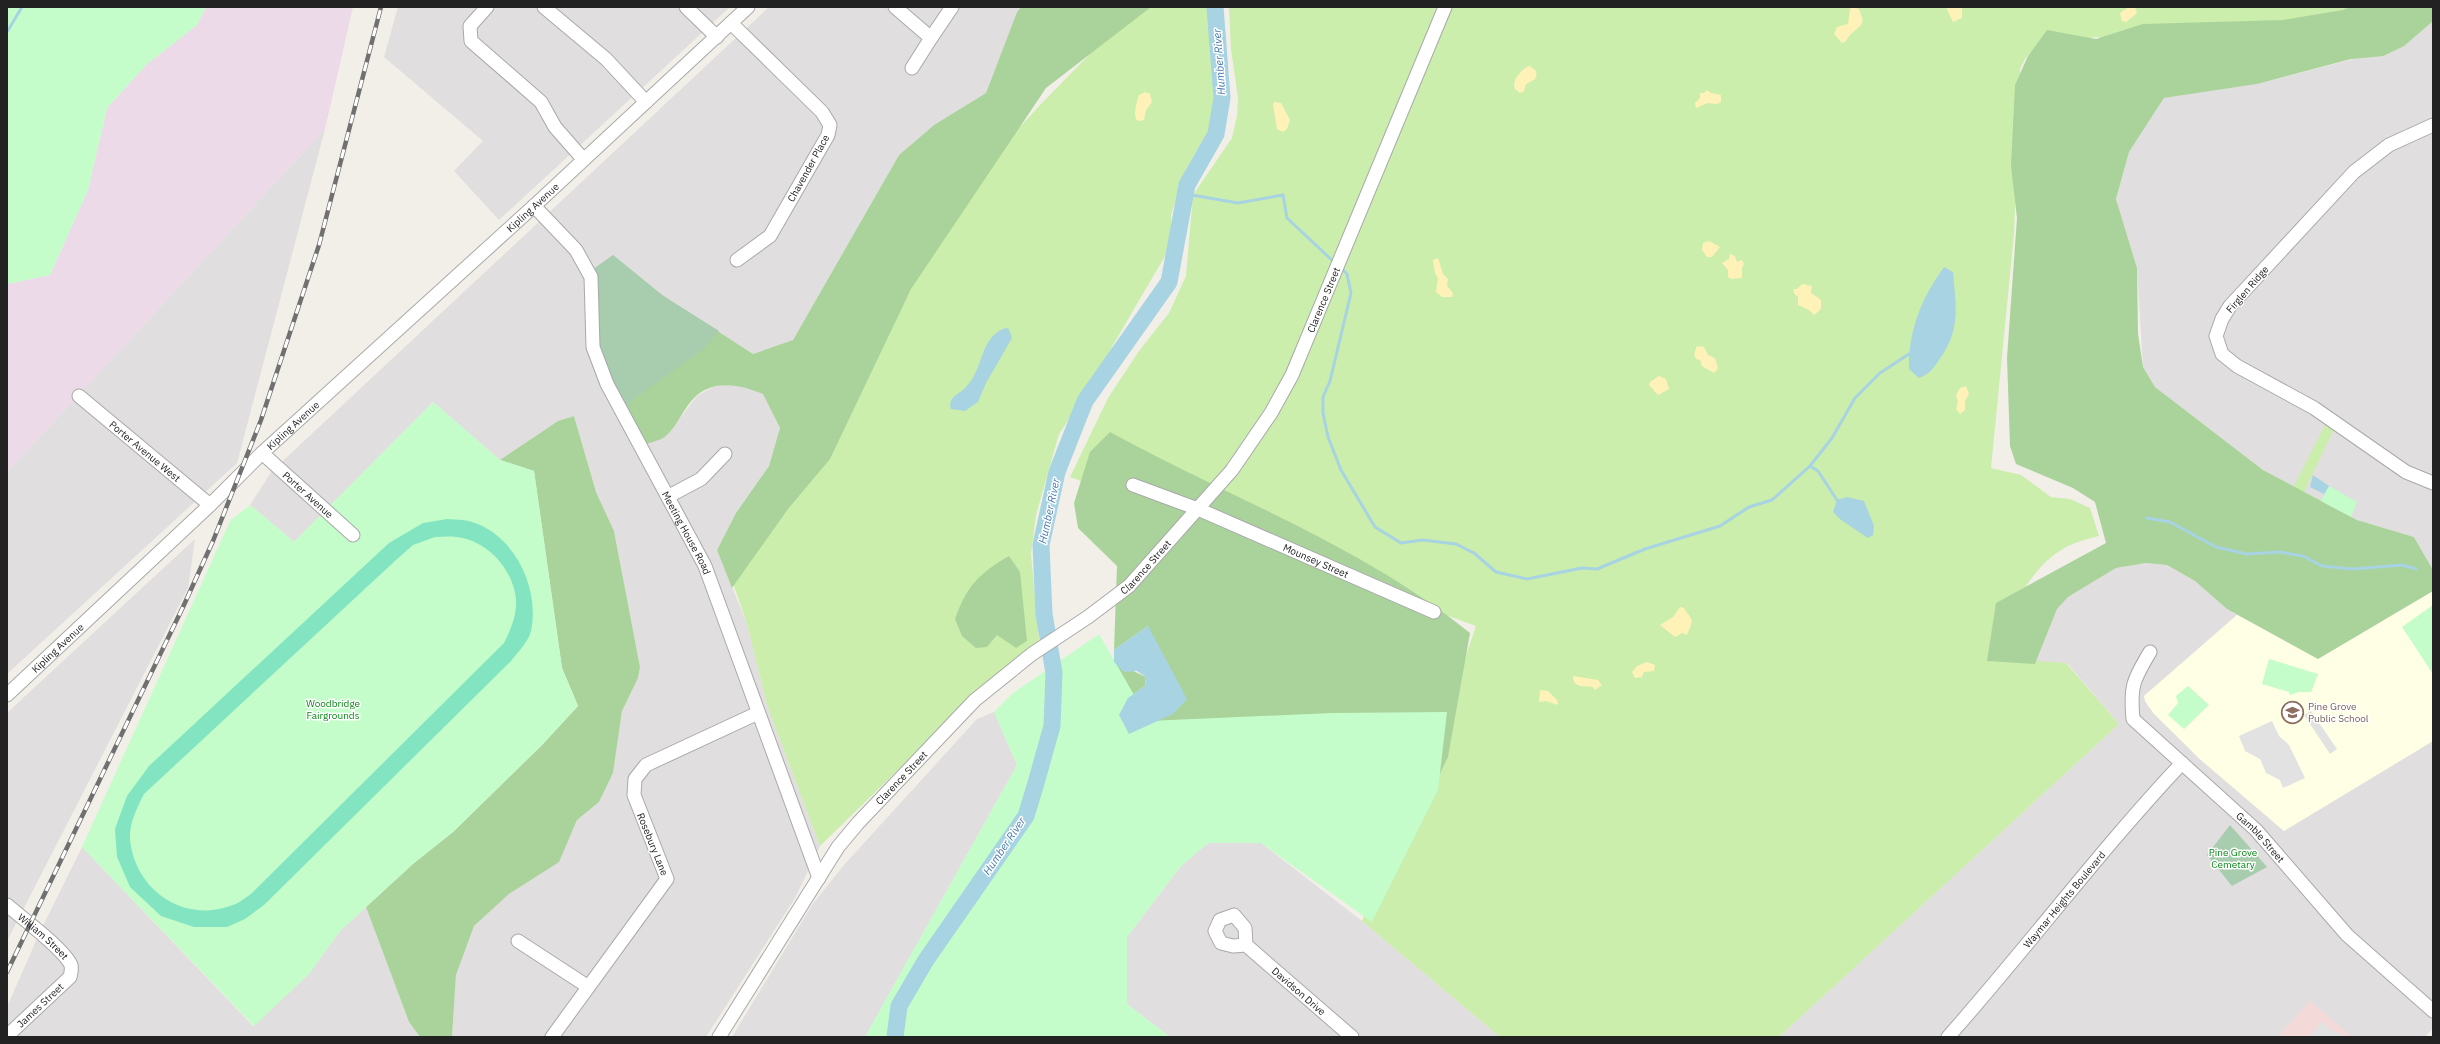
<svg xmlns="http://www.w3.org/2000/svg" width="2440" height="1044" viewBox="0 0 2440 1044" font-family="'IBM Plex Sans',sans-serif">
  <rect width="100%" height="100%" fill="#f2efe8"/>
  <g fill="#e0dede">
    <polygon points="398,7 730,7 499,220 454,171 483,141 384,57"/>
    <polygon points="769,7 1021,7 1017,12 986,93 934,125 899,155 793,340 753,354 662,295 613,255 665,437 697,396 713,387 730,384 748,387 764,394 780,429 769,466 736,513 717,550 747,624 767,705 820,846 795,898 706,1037 452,1037 456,975 474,926 509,894 558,862 577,820 599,802 613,773 622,711 638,678 640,667 614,531 596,492 574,416 558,421 500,460 433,402 294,542 250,505 272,471"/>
    <polygon points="2433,21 2433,570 2414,537 2357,520 2263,470 2155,387 2143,367 2137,268 2116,199 2129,152 2164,98 2257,84 2404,46"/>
    <polygon points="325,129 237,463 7,674 7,472"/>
    <polygon points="195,539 188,588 7,941 7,713"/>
    <polygon points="2146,563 2167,565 2195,581 2227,609 2237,615 2144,696 2147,705 2198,758 2284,831 2433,741 2433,1028 2425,1037 2352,1037 2310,1002 2278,1037 1779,1037 2119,724 2067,663 2035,664 2057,609 2068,597 2116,568"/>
    <polygon points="994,712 1017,765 865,1037 732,1037 812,905 844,865 977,719"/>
    <polygon points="1208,843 1261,843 1362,921 1500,1037 1170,1037 1127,1004 1127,937 1180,867"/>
    <polygon points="82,847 253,1026 309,974 340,931 366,907 409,1022 420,1037 7,1037 7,1007 39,934"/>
  </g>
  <polygon fill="#f3d9d7" points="2310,1001 2352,1037 2278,1037"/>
  <polygon fill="#ecdae8" points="206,7 353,7 325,129 7,472 7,284 50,275 88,190 107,108 147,64 197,25"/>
  <polygon fill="#feffe4" points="2433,591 2433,741 2284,831 2199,758 2154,714 2145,701 2144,696 2237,615 2318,659"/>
  <g fill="#cbeeac">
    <polygon points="1136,7 1211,7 1218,114 1185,171 1171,215 1172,237 1165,256 1113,345 1101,372 1059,434 1036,515 1031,554 1039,640 974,696 820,846 767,705 747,624 733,583 967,185 1040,105"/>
    <path d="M1229,7H2433V21L2404,46L2383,56L2351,59L2216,47L2180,23L2163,31L2123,39L2096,37L2036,46L2025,59L2020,69L2014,234L1991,468L2021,475L2051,497L2070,499L2090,508L2099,536C2091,538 2083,540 2075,543C2030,560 2008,618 1988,658L2066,663L2119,724L1779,1037H1500L1362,921L1432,757L1476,626L1070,477L1108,398L1139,351L1169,313L1186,276L1193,195L1232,138L1237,116L1238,98L1231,49Z"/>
    <polygon points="2326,423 2334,429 2304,492 2351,517 2277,505 2294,486"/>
  </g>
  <g fill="#aad39b">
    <path d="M1021,7H1151L1046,88L911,289L830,459L788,509L732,588L717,550L736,513L769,466L780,428L763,394C742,385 715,379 696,396C684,407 678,425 666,436C660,441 645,444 637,446L620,409L613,255L662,295L753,354L793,340L899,155L934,125L986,93L1017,12Z"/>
    <polygon points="2350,7 2433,7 2433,21 2404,46 2383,56 2351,59 2257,84 2164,98 2129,152 2116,199 2137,268 2138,334 2143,367 2155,387 2263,470 2357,520 2414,537 2433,570 2433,591 2318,659 2227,609 2195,581 2167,565 2146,563 2116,568 2068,597 2057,609 2035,664 1987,661 1996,603 2106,543 2095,502 2073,488 2016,464 2010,446 2007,358 2017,218 2011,166 2015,85 2028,56 2047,30 2096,39 2143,24 2283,20 2343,10"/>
    <polygon points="574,416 596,492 614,531 640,667 638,678 622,711 613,773 599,802 577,820 559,862 509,894 474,926 456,975 452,1037 420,1037 409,1022 366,907 414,863 453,832 542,745 578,706 562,668 534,471 500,460 558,421"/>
    <path d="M1110,432C1230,498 1363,546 1470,633L1448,757L1384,889L1243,795L980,1037L1114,662L1146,677L1145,686L1128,698L1173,714L1148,626L1114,650L1117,566L1078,528L1074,503L1090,452Z"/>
    <path d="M1009,556L1020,572L1027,641L1016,648L997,635L987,647L976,648L962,636L955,619C967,586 978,574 1009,556Z"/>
  </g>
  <g fill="#fff2b9">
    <path d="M1853,7L1859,9L1863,21C1859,30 1850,32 1846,41L1842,43L1834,34L1837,27L1848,24L1850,9Z"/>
    <polygon points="1946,7 1962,7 1962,18 1953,22"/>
    <polygon points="2129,7 2135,7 2137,13 2126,22 2122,21 2120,13"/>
    <path d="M1530,66L1536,71C1538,81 1532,80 1526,84L1524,91L1520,93L1515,89C1511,81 1522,68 1530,66Z"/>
    <polygon points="1707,90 1711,93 1721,95 1721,102 1717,104 1708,103 1696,108 1695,103 1700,98 1700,93 1704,93"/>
    <path d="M1145,92L1150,94L1152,102L1146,110L1144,120L1138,121C1132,116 1137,102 1139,95Z"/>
    <polygon points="1274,102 1281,103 1290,120 1287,129 1283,132 1277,129 1273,105"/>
    <polygon points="1709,241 1720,247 1712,257 1707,257 1702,250 1703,243"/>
    <polygon points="1730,254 1735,256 1737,262 1742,260 1744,264 1742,268 1742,278 1731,279 1728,277 1728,270 1722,263 1729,259"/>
    <polygon points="1438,258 1443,274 1448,279 1447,286 1453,293 1452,297 1442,297 1436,292 1438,278 1435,273 1433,260"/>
    <polygon points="1802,284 1812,286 1811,293 1821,300 1821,309 1814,315 1809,310 1798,305 1798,296 1795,295 1793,289 1797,289"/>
    <polygon points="1697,346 1704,347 1708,355 1715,358 1718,368 1714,373 1702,366 1700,360 1696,359 1694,354"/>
    <polygon points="1659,376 1666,379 1669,389 1658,395 1649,385 1650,382"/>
    <polygon points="1966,386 1969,394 1965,401 1965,410 1960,414 1956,409 1958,402 1956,395 1960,388"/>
    <path d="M1680,607L1684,608C1693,622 1694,618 1687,635L1682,633L1675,637L1660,625L1673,617Z"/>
    <polygon points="1647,662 1655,665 1654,671 1644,672 1642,677 1635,678 1632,672 1637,666"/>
    <path d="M1573,676L1598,680L1602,685L1595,690L1593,687C1584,686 1573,688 1573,676Z"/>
    <polygon points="1540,690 1548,691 1557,700 1558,705 1546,701 1539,702"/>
  </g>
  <g fill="#a8ccae">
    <polygon points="613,255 662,295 719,331 705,348 620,409 594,356 589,272"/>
    <polygon points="2230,825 2267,867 2232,886 2207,855"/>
  </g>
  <g fill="#c4fdca">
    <polygon points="7,7 206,7 197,25 147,64 107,108 88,190 50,275 7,284"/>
    <polygon points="433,402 500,460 534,471 562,668 578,706 542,745 453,832 414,863 340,931 309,974 254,1026 82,847 230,521 250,505 294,542"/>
    <polygon points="2329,486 2357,502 2351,517 2321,501"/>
    <polygon points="2433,605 2433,674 2402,627"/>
    <polygon points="1099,634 1149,721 1332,713 1447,712 1438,790 1372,922 1261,843 1208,843 1180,867 1127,937 1127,1004 1170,1037 865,1037 1017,765 994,712 1013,693"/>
    <polygon points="2269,659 2318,674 2311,692 2299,692 2290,695 2289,692 2262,684"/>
    <polygon points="2188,686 2209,705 2184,729 2168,715 2178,703 2176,696"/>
  </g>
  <path fill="#83e4c1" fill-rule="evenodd" d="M447,519C455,520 464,519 472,522C515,535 540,589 531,631C529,641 517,653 511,661L264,905L245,919L227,927H194L161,916L130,887L117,857L115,829L127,796L149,766L389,543L423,523ZM435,537C442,537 449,536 456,537C487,540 513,569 516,599C517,615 511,629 504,643L251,894C245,898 238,904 230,906C182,923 135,889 130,840C129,823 137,808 144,794L396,560L413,545Z"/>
  <g fill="#e2e2e2">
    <polygon points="2311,711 2337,749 2330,754 2304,715"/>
    <polygon points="2272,721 2279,736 2289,745 2305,778 2283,788 2280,780 2266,773 2260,759 2245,751 2239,736"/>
    <polygon points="2322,1021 2329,1028 2345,1036 2309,1037"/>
  </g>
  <g fill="#a7d3e2">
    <path d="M1944,267L1953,272C1956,308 1961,330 1939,360C1933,369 1929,374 1919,378L1909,369C1908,331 1922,297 1944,267Z"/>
    <path d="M1006,328L1009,329L1012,338L986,383L978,402L965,411L951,409C947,398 959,394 965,388C984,371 979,336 1006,328Z"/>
    <polygon points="2313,475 2329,486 2324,494 2310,487"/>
    <polygon points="1847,497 1864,501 1874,526 1873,535 1868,538 1841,520 1833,512 1837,500"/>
    <polygon points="1148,626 1187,699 1173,714 1129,734 1119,715 1128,698 1145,686 1146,677 1137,671 1124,672 1114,662 1114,650"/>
  </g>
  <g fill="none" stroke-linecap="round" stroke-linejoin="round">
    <g stroke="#a7d3e2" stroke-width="3">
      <polyline points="7,32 22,7"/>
      <polyline points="1186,194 1238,203 1283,195 1287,218 1335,263"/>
      <polyline points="1341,268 1347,274 1351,293 1330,381 1323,397 1323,413 1328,437 1341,470 1375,527 1401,543 1423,540 1456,544 1474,553 1496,572 1527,579 1582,568 1597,569 1645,549 1720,526 1749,507 1772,500 1810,466 1832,438 1855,398 1880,373 1909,354"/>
      <polyline points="1810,466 1818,471 1837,500"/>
      <polyline points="2147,518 2170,522 2216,547 2247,554 2279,552 2303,556 2322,566 2352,569 2402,565 2416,569"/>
    </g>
    <polyline stroke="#a7d3e2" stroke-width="17" points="895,1037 899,1006 926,960 1026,816 1036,783 1052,726 1054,673 1044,614 1041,545 1057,472 1085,401 1169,282 1187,185 1216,134 1222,98 1215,7"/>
    <defs>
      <g id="minor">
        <polyline points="487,7 470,26 471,41 541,102 555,127 583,159"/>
        <polyline points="544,7 606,59 646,102"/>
        <polyline points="686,7 717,37"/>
        <polyline points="895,7 931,38 952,7"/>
        <polyline points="731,23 822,112 830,125 828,135 770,236 737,260"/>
        <polyline points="912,68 931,38"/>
        <polyline points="2433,125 2389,145 2354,172 2230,306 2222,319 2216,336 2222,354 2237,366 2314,408 2406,472 2433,483"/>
        <path id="s1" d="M534,206L576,250L591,277L593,347L607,384L705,566L819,878"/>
        <path id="s2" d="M79,396L210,505"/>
        <path id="s3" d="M262,453L353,535"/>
        <path id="s4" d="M1133,485L1198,509L1434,612"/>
        <polyline points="669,496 701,479 725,454"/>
        <path id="s5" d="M2150,652C2133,680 2130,687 2133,719L2256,830L2347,935L2433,1011"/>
        <path id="s6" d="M7,695L210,505L262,453L534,206L748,7"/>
        <path id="s7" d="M7,905C22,918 64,949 71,965C72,970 71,973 70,977L7,1036"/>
        <polyline points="518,941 587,986"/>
        <path id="s8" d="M1246,945L1245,928L1234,915L1220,920L1215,931L1221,943L1233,946L1246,945L1352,1037"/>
        <polyline points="552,1037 667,879 634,795 635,779 646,765 758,713"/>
        <path id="s9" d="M719,1037L838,847L858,823L975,700L1032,654L1088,617L1129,586L1232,470L1271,413L1292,375L1445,7"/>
        <path id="s10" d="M1948,1037C2028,947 2100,850 2182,763"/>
      </g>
    </defs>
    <use href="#minor" stroke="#a9a9a9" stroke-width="15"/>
    <use href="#minor" stroke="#fff" stroke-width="13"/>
    <defs>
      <polyline id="rail" points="7,972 183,607 213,541 261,420 319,245 381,7"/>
    </defs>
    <use href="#rail" stroke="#707070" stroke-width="4.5"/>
    <use href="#rail" stroke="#fff" stroke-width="3" stroke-dasharray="9" stroke-linecap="butt"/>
  </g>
  <defs>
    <symbol id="school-ring" viewBox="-11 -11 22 22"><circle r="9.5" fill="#fff" stroke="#8d6e63" stroke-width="1.5"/><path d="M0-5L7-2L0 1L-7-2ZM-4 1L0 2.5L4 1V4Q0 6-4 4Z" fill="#8d6e63"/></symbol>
  </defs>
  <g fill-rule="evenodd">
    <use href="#school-ring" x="2280" y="700" width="25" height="25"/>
  </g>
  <g text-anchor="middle" stroke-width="3" stroke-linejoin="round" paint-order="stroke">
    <g font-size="10" fill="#222" stroke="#fff">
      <text transform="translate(808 168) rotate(-61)" y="4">Chavender Place</text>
      <text dy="4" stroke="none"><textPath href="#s6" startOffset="717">Kipling Avenue</textPath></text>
      <text transform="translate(2247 289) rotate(-49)" y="4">Firglen Ridge</text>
      <text dy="4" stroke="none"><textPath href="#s9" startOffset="966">Clarence Street</textPath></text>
      <text dy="4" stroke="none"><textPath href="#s6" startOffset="393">Kipling Avenue</textPath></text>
      <text dy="4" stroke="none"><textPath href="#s2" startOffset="86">Porter Avenue West</textPath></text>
      <text dy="4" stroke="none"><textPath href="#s3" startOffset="62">Porter Avenue</textPath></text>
      <text dy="4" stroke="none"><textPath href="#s1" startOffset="370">Meeting House Road</textPath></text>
      <text dy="4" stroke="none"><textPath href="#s4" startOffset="198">Mounsey Street</textPath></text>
      <text dy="4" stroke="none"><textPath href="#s9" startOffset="642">Clarence Street</textPath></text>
      <text dy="4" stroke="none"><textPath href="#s6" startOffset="69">Kipling Avenue</textPath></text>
      <text dy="4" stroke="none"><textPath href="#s9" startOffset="318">Clarence Street</textPath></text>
      <text dy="4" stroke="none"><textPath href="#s5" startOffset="245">Gamble Street</textPath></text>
      <text transform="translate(653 844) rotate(68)" y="4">Rosebury Lane</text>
      <text dy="4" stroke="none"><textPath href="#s10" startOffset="180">Waymar Heights Boulevard</textPath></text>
      <text dy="4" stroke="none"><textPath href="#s7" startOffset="48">William Street</textPath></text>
      <text dy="4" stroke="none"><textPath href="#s8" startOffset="170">Davidson Drive</textPath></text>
      <text transform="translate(40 1005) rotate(-43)" y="4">James Street</text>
    </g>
    <g font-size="10" fill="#068914" stroke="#fff">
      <text x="333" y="707">Woodbridge<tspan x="333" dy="12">Fairgrounds</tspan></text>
      <text x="2233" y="856">Pine Grove<tspan x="2233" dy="12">Cemetary</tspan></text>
    </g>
    <g font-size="10" fill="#785e54" stroke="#fff" text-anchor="start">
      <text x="2308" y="710">Pine Grove<tspan x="2308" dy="12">Public School</tspan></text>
    </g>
    <g font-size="11" font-style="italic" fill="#4478b0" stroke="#fff">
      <text transform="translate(1219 62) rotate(-94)" y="4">Humber River</text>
      <text transform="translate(1049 511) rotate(-78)" y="4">Humber River</text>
      <text transform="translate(1004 846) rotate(-56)" y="4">Humber River</text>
    </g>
  </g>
  <rect width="2440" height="1044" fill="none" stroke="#222222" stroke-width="16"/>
</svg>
